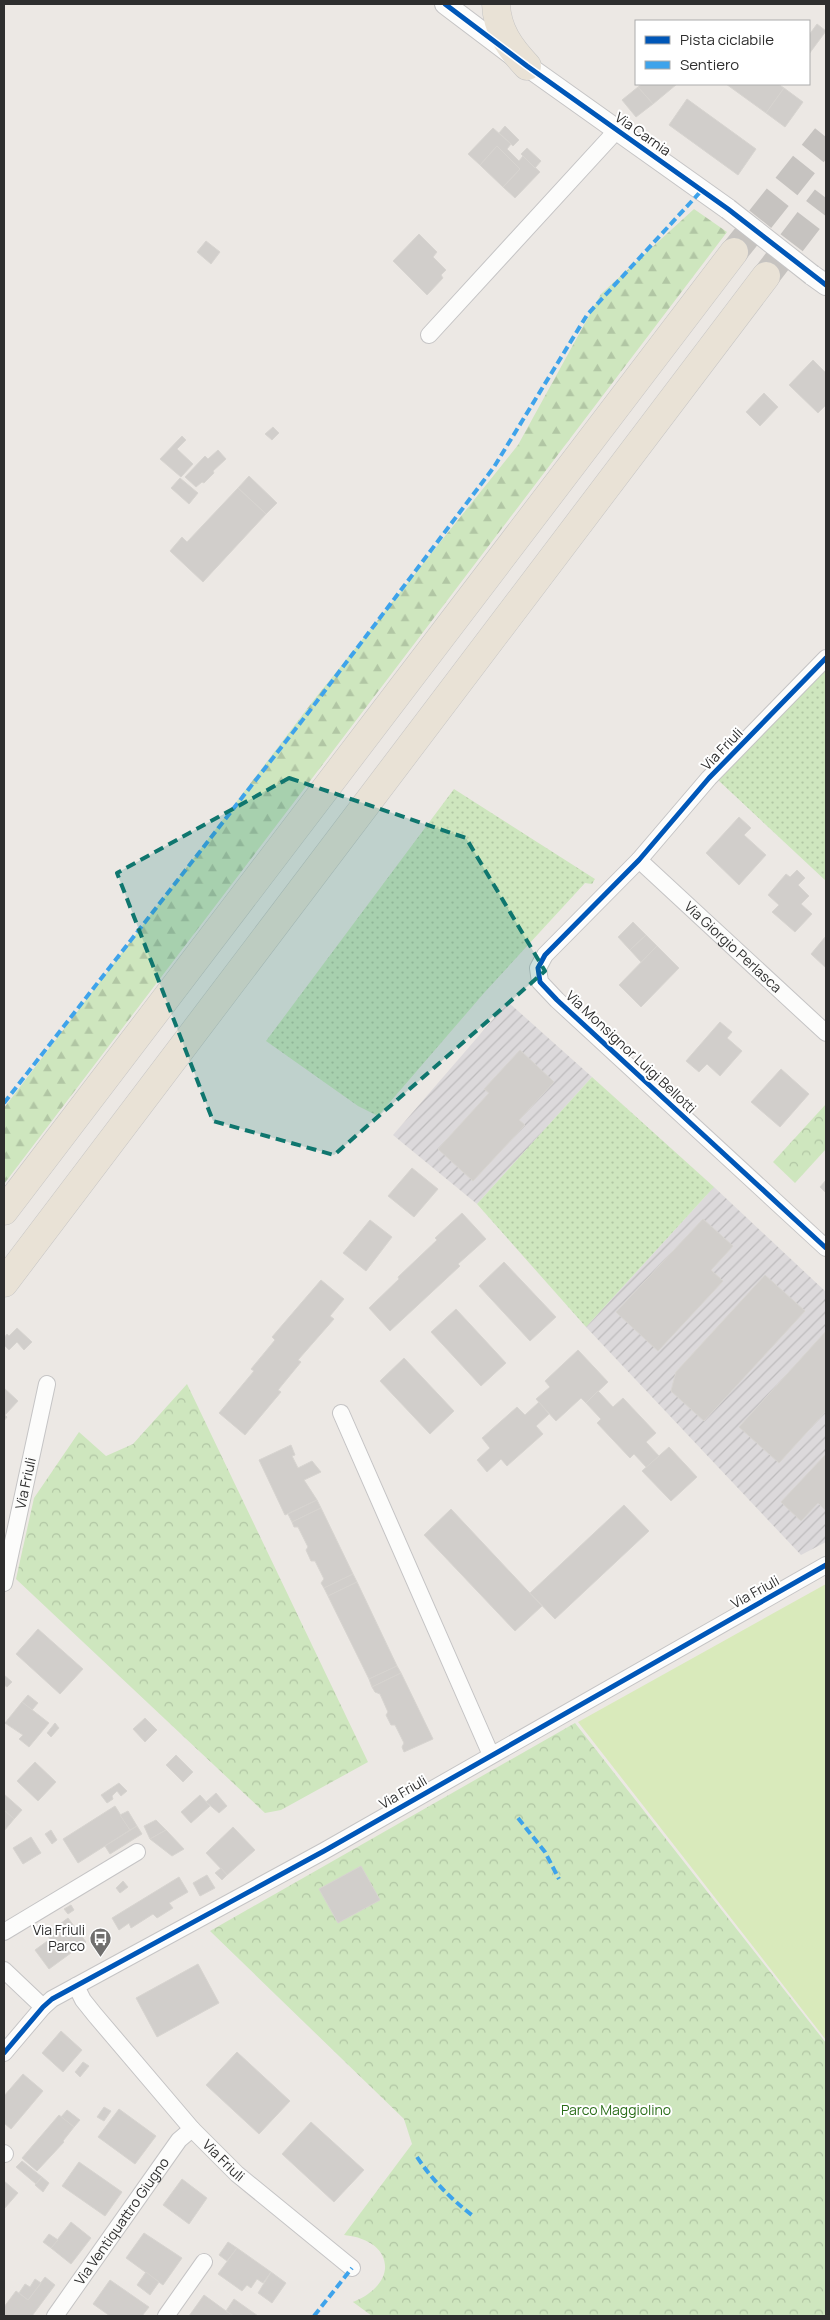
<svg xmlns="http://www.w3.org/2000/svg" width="830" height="2320" viewBox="0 0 830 2320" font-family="Manrope,sans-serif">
  <defs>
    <pattern id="industrial-furrows" width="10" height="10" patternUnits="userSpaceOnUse" patternTransform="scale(1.25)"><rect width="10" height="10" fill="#dcd9db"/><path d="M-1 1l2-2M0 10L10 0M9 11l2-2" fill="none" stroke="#bdbbbc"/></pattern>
    <pattern id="grass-dots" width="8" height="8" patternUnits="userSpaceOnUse" patternTransform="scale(1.25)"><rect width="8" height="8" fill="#cee6be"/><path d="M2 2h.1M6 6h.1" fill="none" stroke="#b1c6a4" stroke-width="1.8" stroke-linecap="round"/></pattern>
    <pattern id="forest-firs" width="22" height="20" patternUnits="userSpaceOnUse" patternTransform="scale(1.25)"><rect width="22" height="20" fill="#cee6be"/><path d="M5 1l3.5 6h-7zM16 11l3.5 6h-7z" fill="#b1c6a4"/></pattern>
    <pattern id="park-crowns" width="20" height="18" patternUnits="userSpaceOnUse" patternTransform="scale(1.25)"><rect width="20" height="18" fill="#cee6be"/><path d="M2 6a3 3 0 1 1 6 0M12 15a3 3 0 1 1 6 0" fill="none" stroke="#b1c6a4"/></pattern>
  </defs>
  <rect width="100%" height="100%" fill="#ece8e4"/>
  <g fill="url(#industrial-furrows)">
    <polygon points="508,1002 592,1077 477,1204 393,1135"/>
    <polygon points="714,1187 826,1292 826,1542 801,1555 586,1327"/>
  </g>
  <g fill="url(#grass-dots)">
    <polygon points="826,666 826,881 718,780"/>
    <polygon points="454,789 595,879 592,884 585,883 484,993 378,1116 358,1106 266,1041"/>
    <polygon points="592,1077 714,1187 586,1327 477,1204"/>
  </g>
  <polygon fill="url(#forest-firs)" points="694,209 727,232 4,1184 4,1108 313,701 518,445 601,294"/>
  <g fill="url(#park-crowns)">
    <polygon points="826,1104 826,1149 795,1183 773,1162"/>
    <polygon points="187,1384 368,1762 281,1810 265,1813 16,1579 34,1498 79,1432 106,1456 133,1444"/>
    <path d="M575,1723L826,2043V2316H372L353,2302C400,2283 394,2240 344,2235L412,2144L404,2119L210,1931Z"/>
  </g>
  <polygon fill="#d9eabb" points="826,1584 826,2040 578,1722"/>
  <g fill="#d1cecb" stroke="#d7d4d0">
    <polygon points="817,24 826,31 809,54 809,35"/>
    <polygon points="642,84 677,84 653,104 638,87"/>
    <polygon points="726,84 778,84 784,88 766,113"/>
    <polygon points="638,87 653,104 636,117 622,100"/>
    <polygon points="784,88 803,102 785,127 766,113"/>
    <polygon points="687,99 756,149 738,175 669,125"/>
    <polygon points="505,126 519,140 513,146 499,133"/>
    <polygon points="493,128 511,144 507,149 519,161 523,156 540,172 515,198 503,187 520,169 497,146 480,165 468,154"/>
    <polygon points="497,146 520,169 503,187 480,165"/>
    <polygon points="527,148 541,161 535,168 521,154"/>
    <polygon points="419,234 437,252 433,257 446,270 441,275 443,278 427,295 393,261"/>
    <polygon points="206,241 220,252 211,264 197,252"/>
    <polygon points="813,360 826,373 826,405 818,413 789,385"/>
    <polygon points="764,393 778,407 760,426 746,412"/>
    <polygon points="273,427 279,433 272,440 265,434"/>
    <polygon points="182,436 186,440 177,449 193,464 181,477 160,459"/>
    <polygon points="218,450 226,459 213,471 214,473 204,483 202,482 196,487 185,477 205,456 208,459"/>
    <polygon points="249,476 277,503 266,514 238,488"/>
    <polygon points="180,478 198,493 189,504 171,488"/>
    <polygon points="238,488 266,514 203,582 170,551 182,537 187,542"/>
    <polygon points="739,817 751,828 744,835 766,855 739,885 706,853"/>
    <polygon points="797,870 805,878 798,885 809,896 801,904 812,914 795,932 772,912 779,905 768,895 786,874 790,877"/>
    <polygon points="633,922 646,935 630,950 618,937"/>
    <polygon points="646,935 657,946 641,962 630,950"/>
    <polygon points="826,936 826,968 811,954"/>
    <polygon points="657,946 679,968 641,1007 619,985"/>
    <polygon points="720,1022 732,1032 727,1038 742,1051 720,1076 707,1064 699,1072 686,1061"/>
    <polygon points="520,1050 554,1082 519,1120 525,1125 473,1181 438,1149 489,1093 484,1089"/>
    <polygon points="781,1069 809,1094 780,1127 751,1102"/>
    <polygon points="412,1168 438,1189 414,1217 388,1196"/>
    <polygon points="826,1180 826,1193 820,1187"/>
    <polygon points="462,1213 486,1239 458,1264 460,1266 390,1331 369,1308 399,1279 398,1277 437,1240 435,1238"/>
    <polygon points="703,1219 733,1246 711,1270 723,1281 658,1351 616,1312"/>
    <polygon points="370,1220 392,1237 366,1271 343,1253"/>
    <polygon points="504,1262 556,1317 530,1341 479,1286"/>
    <polygon points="765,1275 805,1311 704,1421 671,1391 676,1372"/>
    <polygon points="321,1280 344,1299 330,1316 334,1319 298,1360 301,1362 278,1390 281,1392 245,1435 219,1413 254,1371 251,1369 275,1340 272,1337"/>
    <polygon points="456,1309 506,1363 481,1386 431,1332"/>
    <polygon points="17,1328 32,1342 24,1350 17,1342 9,1350 4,1345 4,1338 7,1334 9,1336"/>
    <polygon points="826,1331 826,1411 779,1463 739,1427"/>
    <polygon points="578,1350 608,1382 586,1403 581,1398 556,1421 536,1399 550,1387 545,1381"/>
    <polygon points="404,1358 454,1411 430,1434 380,1381"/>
    <polygon points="4,1388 18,1401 5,1415 7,1417 4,1421"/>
    <polygon points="598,1391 613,1407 623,1398 656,1433 646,1442 659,1456 647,1468 634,1454 630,1458 597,1423 601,1419 586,1403"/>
    <polygon points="539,1402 549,1414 536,1426 543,1434 507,1466 501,1459 487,1472 477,1460 490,1448 482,1438 517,1407 525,1415"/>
    <polygon points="291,1445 295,1455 292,1456 298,1468 312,1461 321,1472 304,1480 317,1500 285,1515 259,1460"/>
    <polygon points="669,1447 697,1477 671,1501 642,1471"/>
    <polygon points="826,1454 826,1511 818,1503 801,1521 781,1502"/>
    <polygon points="317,1500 321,1508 292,1522 288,1514"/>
    <polygon points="624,1505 649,1531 555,1619 530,1593"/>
    <polygon points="321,1508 353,1574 324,1588 321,1583 324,1579 315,1561 311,1561 306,1550 308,1547 298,1527 294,1527 292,1522"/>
    <polygon points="451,1509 542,1606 515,1631 424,1535"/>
    <polygon points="353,1574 357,1582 328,1596 324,1588"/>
    <polygon points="357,1582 397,1666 369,1679 328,1596"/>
    <polygon points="38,1629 83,1669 60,1694 16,1654"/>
    <polygon points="397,1666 401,1673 372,1687 369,1679"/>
    <polygon points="401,1673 433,1739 404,1752 402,1747 404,1743 395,1725 391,1725 386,1715 388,1712 380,1694 375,1692 372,1687"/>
    <polygon points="4,1675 12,1682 7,1687 4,1685"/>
    <polygon points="28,1695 38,1703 32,1710 22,1702"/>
    <polygon points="22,1702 49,1723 29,1747 19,1739 23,1735 5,1723"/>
    <polygon points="145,1718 157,1730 145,1742 133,1729"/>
    <polygon points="55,1723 59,1728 51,1737 47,1733"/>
    <polygon points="176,1755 193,1772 183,1782 166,1765"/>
    <polygon points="35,1762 56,1782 38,1801 17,1781"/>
    <polygon points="119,1783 127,1791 121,1796 117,1791 112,1796 113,1799 107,1803 101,1795"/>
    <polygon points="216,1793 227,1806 219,1813 206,1802"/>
    <polygon points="4,1794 22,1810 14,1819 4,1810"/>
    <polygon points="200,1795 210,1806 191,1823 181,1812"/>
    <polygon points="115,1806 130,1830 78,1863 63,1839"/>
    <polygon points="4,1810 14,1819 4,1831"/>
    <polygon points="128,1811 137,1826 130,1830 120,1815"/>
    <polygon points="156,1820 166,1830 150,1839 144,1826"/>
    <polygon points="137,1826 142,1834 110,1854 105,1846"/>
    <polygon points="233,1827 255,1850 227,1875 206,1853"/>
    <polygon points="51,1830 57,1840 52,1844 45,1834"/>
    <polygon points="166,1830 184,1849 172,1856 150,1839"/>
    <polygon points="31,1837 41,1853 23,1864 13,1848"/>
    <polygon points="361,1866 380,1900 338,1923 319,1889"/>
    <polygon points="221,1868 227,1875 222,1880 215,1873"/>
    <polygon points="207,1875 215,1888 200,1896 193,1883"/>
    <polygon points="179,1877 188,1892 169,1903 173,1908 157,1918 153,1914 131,1928 129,1923 119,1930 112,1918"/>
    <polygon points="123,1881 128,1887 120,1893 116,1888"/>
    <polygon points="71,1905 74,1910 68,1914 64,1909"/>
    <polygon points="68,1918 86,1942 75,1950 57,1926"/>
    <polygon points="57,1926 75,1950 49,1969 35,1950 50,1939 46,1934"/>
    <polygon points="198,1964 219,2003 157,2037 136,1998"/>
    <polygon points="61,2031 82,2050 63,2072 42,2053"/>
    <polygon points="237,2052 290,2101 259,2134 206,2085"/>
    <polygon points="83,2062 89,2066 80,2077 75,2072"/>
    <polygon points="23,2074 43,2091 11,2129 4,2123 4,2096"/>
    <polygon points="104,2107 111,2111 104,2121 97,2117"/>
    <polygon points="119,2109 156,2136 135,2164 98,2137"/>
    <polygon points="67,2110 80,2120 74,2127 61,2117"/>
    <polygon points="59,2115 74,2127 63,2141 64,2142 37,2171 22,2158"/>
    <polygon points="311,2122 364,2170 334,2202 282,2154"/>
    <polygon points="22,2161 42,2177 36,2184 16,2167"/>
    <polygon points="79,2162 122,2192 105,2216 62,2186"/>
    <polygon points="42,2177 49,2183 43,2192 35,2185"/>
    <polygon points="182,2179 207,2198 189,2224 163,2205"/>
    <polygon points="4,2181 18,2193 4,2209"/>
    <polygon points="71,2222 91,2238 71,2264 51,2248"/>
    <polygon points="144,2233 182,2258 163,2285 126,2258"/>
    <polygon points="49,2234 58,2240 51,2248 43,2242"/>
    <polygon points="228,2242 237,2248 227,2261 219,2255"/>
    <polygon points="237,2248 271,2272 263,2283 257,2279 251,2288 247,2285 242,2291 218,2274"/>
    <polygon points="146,2272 159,2282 150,2295 137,2285"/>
    <polygon points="271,2272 286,2283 272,2303 258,2293"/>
    <polygon points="45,2277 55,2285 32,2316 4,2316 4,2307 16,2291 28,2300"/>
    <polygon points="35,2279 41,2283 28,2300 19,2293 25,2284 30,2287"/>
    <polygon points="110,2280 149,2307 142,2316 110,2316 93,2304"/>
    <polygon points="204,2295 226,2311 234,2316 189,2316"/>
    <polygon points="234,2299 258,2316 234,2316 226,2311"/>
  </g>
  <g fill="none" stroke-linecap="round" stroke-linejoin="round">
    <g stroke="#c6c3c0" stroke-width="28" stroke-dasharray="28 14" stroke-linecap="butt">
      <polyline points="734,252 826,137"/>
      <polyline points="766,276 826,198"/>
    </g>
    <defs>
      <g id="minor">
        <polyline points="429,335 617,130"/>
        <polyline points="826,658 709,778 639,860 545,955 538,968 540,982 557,1000 826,1248"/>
        <path id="s1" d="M639,860L826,1033"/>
        <polyline points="341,1413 491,1755"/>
        <path id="s2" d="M4,1583L47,1384"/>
        <polyline points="4,1932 137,1852"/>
        <polyline points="4,1970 43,2007"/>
        <path id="s3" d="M76,1986L83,2000L95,2015L192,2129L237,2174L352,2268"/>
        <polyline points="4,2053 43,2007 52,1999 324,1851 826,1565"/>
        <polyline points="4,2153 5,2154"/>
        <path id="s4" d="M55,2316L179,2140L192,2129"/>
        <polyline points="166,2316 204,2262"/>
      </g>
      <g id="tertiary">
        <polyline points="445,4 527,66 728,209"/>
        <polyline points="812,275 826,285"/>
      </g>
      <g id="trunk">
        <path d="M496,4C497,30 510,48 527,66"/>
        <polyline points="4,1211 734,252"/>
        <polyline points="4,1283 766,276"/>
      </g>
    </defs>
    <use href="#minor" stroke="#c5c4c5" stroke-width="18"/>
    <use href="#tertiary" stroke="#c5c4c5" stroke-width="22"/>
    <use href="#trunk" stroke="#c6c5c4" stroke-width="29"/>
    <use href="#minor" stroke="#fcfcfb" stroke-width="16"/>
    <use href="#tertiary" stroke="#fcfcfb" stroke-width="20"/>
    <use href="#trunk" stroke="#e9e2d6" stroke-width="28"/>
    <defs>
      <polyline id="tertiary-bridge" points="728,209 812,275"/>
    </defs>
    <use href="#tertiary-bridge" stroke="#c5c4c5" stroke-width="22" stroke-linecap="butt"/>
    <use href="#tertiary-bridge" stroke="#fcfcfb" stroke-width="20"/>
    <g stroke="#3ea3eb" stroke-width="4" stroke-dasharray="8 4" stroke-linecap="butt">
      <polyline points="4,1103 308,713 494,467 587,315 702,190"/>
      <polyline points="518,1818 545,1852 559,1879"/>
      <path d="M417,2157C433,2181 450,2198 473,2216"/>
      <polyline points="314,2316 352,2268"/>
    </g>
    <defs>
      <g id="cycleway">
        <polyline points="445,4 527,66 728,209 826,285"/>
        <polyline points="826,658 709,778 639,860 545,955 538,968 540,982 557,1000 826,1248"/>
        <polyline points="4,2053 43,2007 52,1999 324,1851 826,1565"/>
      </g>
    </defs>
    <use href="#cycleway" stroke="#fff" stroke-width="8"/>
    <use href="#cycleway" stroke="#0057b8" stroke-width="5"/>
  </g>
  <path fill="#0f766e" fill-opacity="0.2" stroke="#0f766e" stroke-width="4" stroke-dasharray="10 6" stroke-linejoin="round" d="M289,778L466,838L545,971L334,1155L213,1121L117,873Z"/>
  <defs>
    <symbol id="bus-pin" viewBox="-11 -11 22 30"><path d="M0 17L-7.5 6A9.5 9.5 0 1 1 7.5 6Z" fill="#706f6e" stroke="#fff"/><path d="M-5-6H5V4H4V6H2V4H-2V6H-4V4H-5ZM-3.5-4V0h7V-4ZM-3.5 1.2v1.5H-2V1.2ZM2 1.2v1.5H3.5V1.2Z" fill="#fff"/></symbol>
  </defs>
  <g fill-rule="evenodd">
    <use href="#bus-pin" x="88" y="1926" width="25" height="34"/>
  </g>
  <g text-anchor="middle" stroke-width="4" stroke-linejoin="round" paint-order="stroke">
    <g font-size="14" fill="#2e2e2e" stroke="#fff">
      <text transform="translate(643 134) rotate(35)" y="5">Via Carnia</text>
      <text transform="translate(722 749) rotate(-46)" y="5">Via Friuli</text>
      <text dy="5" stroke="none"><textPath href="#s1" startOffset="128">Via Giorgio Perlasca</textPath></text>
      <text transform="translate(631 1052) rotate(43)" y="5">Via Monsignor Luigi Bellotti</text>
      <text dy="5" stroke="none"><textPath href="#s2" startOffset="102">Via Friuli</textPath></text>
      <text transform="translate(755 1592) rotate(-29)" y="5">Via Friuli</text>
      <text transform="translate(403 1792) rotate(-30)" y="5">Via Friuli</text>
      <text dy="5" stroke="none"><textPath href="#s3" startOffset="229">Via Friuli</textPath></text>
      <text dy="5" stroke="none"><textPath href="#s4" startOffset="116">Via Ventiquattro Giugno</textPath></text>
    </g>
    <g font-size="14" fill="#2e2e2e" stroke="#fff" text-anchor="end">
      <text x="85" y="1935">Via Friuli<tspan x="85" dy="16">Parco</tspan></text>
    </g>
    <g font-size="14" fill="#2c6e1b" stroke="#fff">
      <text x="616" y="2115">Parco Maggiolino</text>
    </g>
  </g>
  <rect width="830" height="2320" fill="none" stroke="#2e2e2e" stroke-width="10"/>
  <rect x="635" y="20" width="175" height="65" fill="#ffffff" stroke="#ababab"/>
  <rect x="645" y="36" width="25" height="8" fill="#0057b8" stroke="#ababab"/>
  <text x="680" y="45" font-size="15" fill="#2e2e2e">Pista ciclabile</text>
  <rect x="645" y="61" width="25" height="8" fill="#3ea3eb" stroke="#ababab"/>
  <text x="680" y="70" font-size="15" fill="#2e2e2e">Sentiero</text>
</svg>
